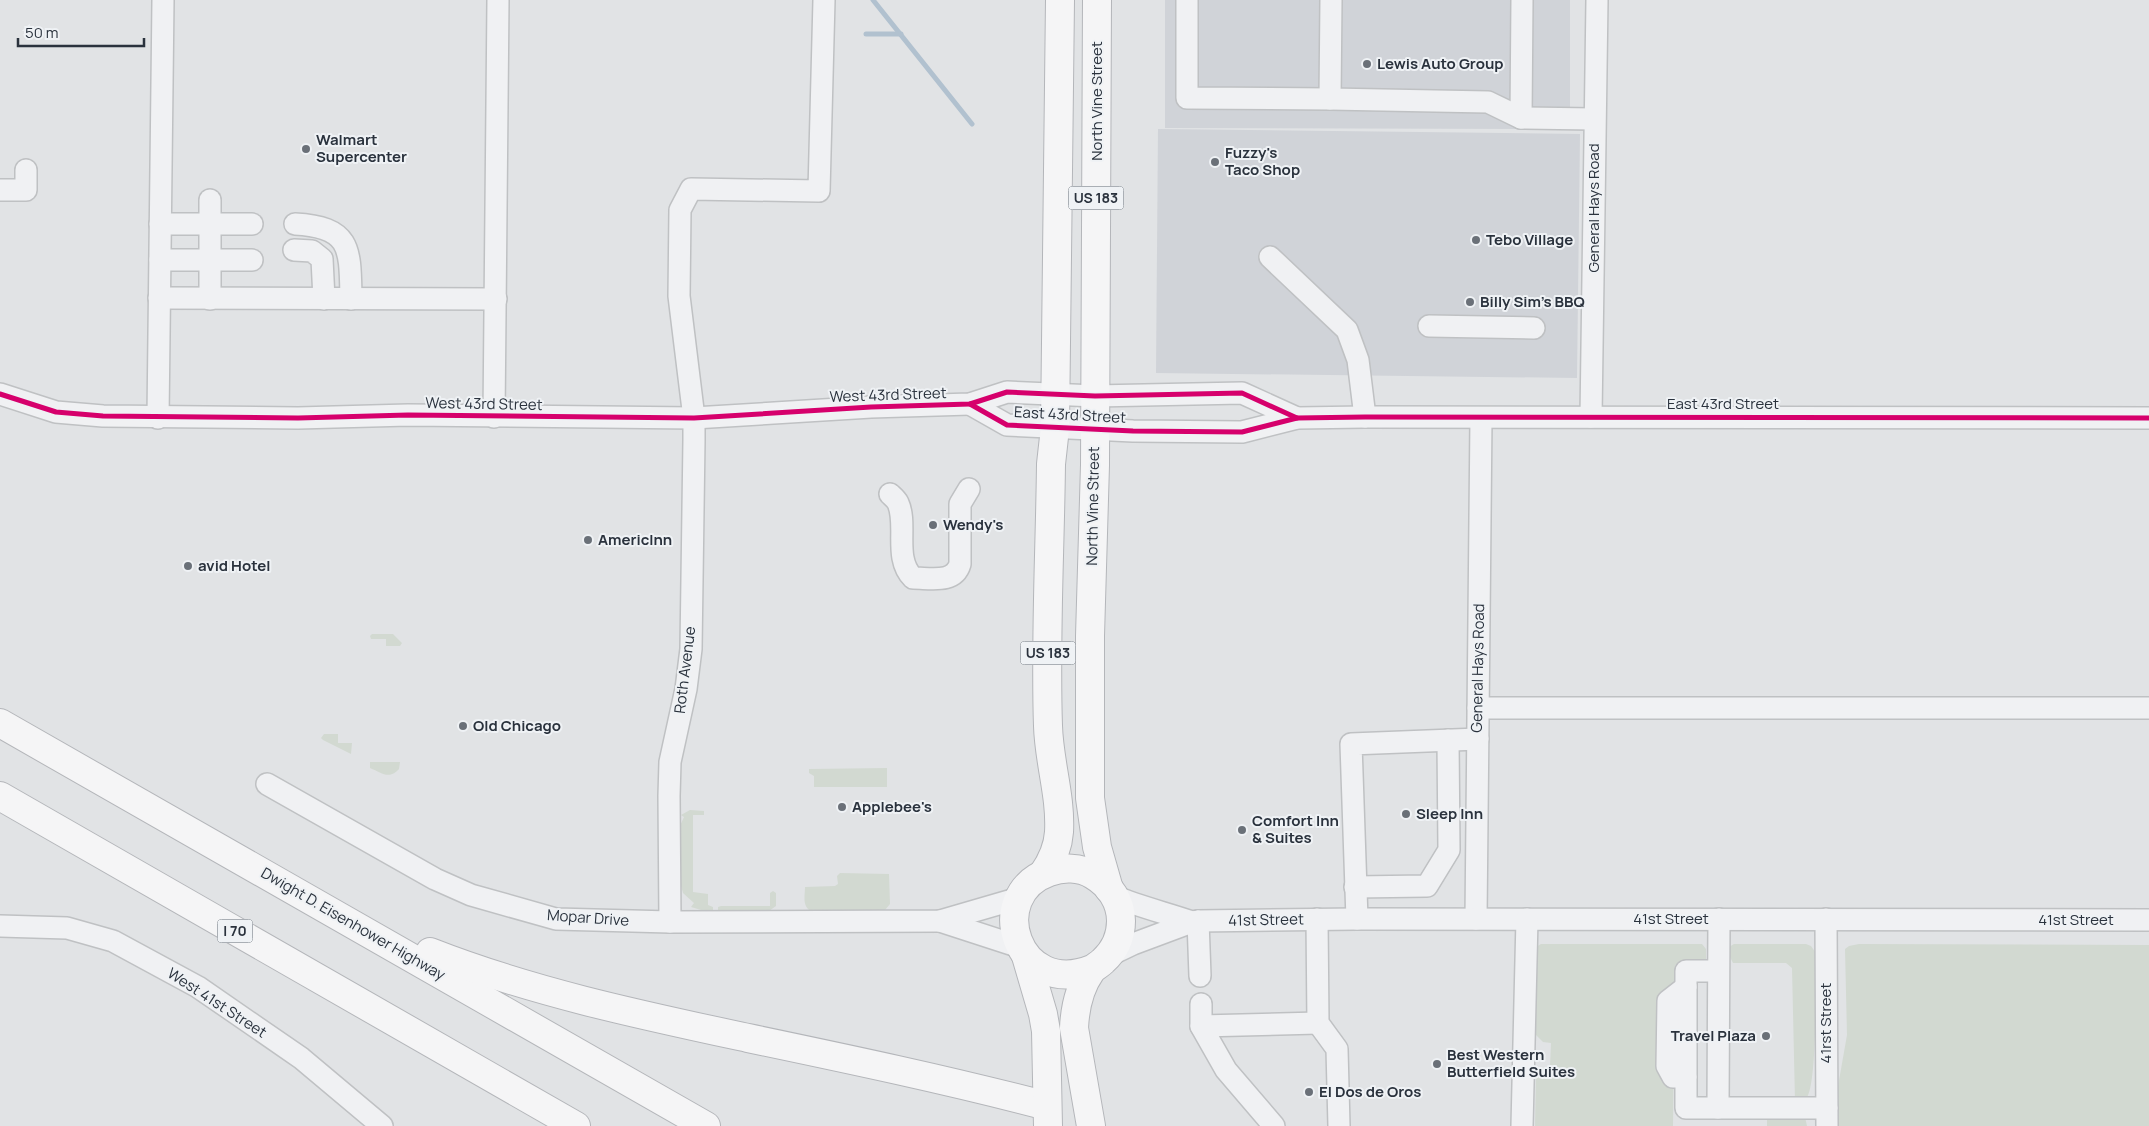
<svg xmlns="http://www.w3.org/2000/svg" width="2149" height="1126" viewBox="0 0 2149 1126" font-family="Manrope,sans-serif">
  <rect width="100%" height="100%" fill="#e1e3e5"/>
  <g fill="#d0d3d8">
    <polygon points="1165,0 1570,0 1570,129 1165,128"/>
    <polygon points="1158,129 1580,134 1577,378 1156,373"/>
  </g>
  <g fill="#d2d9d1">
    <polygon points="372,634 393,634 402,643 400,646 386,646 386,639 371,639 370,636"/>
    <polygon points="324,734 338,734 338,743 352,743 351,754 323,740 321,738"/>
    <path d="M370,762H400L399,769C389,780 382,773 370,768Z"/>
    <polygon points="887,768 887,787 814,787 814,776 809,773 809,769"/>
    <polygon points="690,810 704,811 704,815 693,815 693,892 708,894 708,905 713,907 713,911 708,912 691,907 694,903 683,893 679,878 681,873 679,863 679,828 684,817 681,815"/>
    <path d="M840,873L889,874L890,904L885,910L811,911C802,906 805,896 805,887L835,886L838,884L837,876Z"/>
    <polygon points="773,891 776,893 776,906 769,911 718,910 718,907 721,906 770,906 770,893"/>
    <polygon points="1541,944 1702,944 1706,949 1706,959 1702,963 1679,963 1675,965 1673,1126 1535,1126 1536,1074 1541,1068 1550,1067 1551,1043 1543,1042 1535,1034 1536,947"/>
    <path d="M1734,944H1806L1811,946L1816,953C1815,978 1818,1085 1806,1099L1795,1101L1792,968L1786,963H1733L1728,953L1729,947Z"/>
    <polygon points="1859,944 2149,945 2149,1126 1831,1126 1847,1035 1845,949 1849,946"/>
    <polygon points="1767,1117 1805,1117 1807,1126 1767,1126"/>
  </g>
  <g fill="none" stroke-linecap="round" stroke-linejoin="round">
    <g stroke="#b1c1cf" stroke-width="5">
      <polyline points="873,0 972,124"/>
      <polyline points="866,34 901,34"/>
    </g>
    <defs>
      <g id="minor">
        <polyline points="1187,0 1187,98 1330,99"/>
        <polyline points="1331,0 1330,99 1488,102 1521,118 1594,119"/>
        <polyline points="1521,118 1522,0"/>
        <polyline points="0,190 26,190 26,170"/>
        <polyline points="160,224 252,224"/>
        <path d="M295,224C352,227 350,249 351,299"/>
        <polyline points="294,250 312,251 322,259 324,299"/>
        <polyline points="1270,257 1347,330 1358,360 1365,417"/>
        <polyline points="160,260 252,260"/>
        <polyline points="159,298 496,299"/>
        <polyline points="210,299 210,200"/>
        <polyline points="1429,326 1534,328"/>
        <polyline points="0,394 56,412 103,416 298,418 408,415 694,418 871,407 970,404 1007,392 1095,396 1242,393 1297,418"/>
        <polyline points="970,404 1007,425 1133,431 1242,432 1297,418 1365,417 2149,418"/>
        <polyline points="494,417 498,0"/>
        <polyline points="1591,417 1597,0"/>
        <polyline points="158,418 163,0"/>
        <path d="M890,494C892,496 896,499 898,503C908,525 893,558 913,578C931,578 954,584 960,564V504L969,489"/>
        <polyline points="1478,708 2149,708"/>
        <polyline points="267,784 435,879 471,895 556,919 670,922 940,921 1019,898"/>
        <polyline points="1355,887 1427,886 1449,850 1448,740"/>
        <path d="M1114,896C1140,907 1166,913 1192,922"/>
        <polyline points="1317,919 1318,1023 1337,1049 1339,1126"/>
        <polyline points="1357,919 1351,744 1478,739"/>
        <polyline points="1476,919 1481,418"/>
        <polyline points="1719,919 1718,1108 1827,1108"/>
        <polyline points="1826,919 1827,1126"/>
        <polyline points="940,921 1020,947"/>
        <polyline points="1198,921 1200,976"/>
        <polyline points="670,922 669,796 670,762 686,689 691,649 694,440 694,418 679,296 680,210 691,189 819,191 824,0"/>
        <polyline points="0,926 67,928 113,941 198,987 301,1058 382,1126"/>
        <polyline points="1108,956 1133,944 1192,922 1198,921 1357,919 2149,920"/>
        <polyline points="1718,971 1686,971 1686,1108 1718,1108"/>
        <polyline points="1686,987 1668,1001 1667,1066 1673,1077 1686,1077"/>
        <polyline points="1201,1004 1201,1026 1226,1070 1274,1126"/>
        <polyline points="1201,1026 1318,1023"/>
        <polyline points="1522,1126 1527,919"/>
      </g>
      <g id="highway">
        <polyline points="1097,0 1095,465 1090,636 1090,798 1097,847 1109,889"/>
        <polyline points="0,723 706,1126"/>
        <polyline points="0,796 576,1126"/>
        <path d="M1043,874C1052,861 1058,848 1059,832C1061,796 1049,762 1048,726C1045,639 1050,551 1051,464L1055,428L1060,0"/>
        <path d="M430,952C532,992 641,1015 748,1038C848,1059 948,1080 1047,1106"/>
        <polyline points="1026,956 1043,1014 1046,1031 1048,1126"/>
        <path d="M1091,1126L1074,1028C1075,1007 1079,988 1091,971C1094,967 1099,965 1103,961C1114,951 1121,937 1121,921C1121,902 1110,885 1093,875C1080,867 1063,867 1049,872C984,895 1017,999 1092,969"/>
      </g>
    </defs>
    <use href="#minor" stroke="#bfc1c3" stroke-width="24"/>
    <use href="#highway" stroke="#b4b6ba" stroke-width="30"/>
    <use href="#minor" stroke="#f0f1f3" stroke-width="21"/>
    <use href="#highway" stroke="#f5f5f6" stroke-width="28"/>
    <defs>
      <g id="cycleway">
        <polyline points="0,394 56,412 103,416 298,418 408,415 694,418 871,407 970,404 1007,392 1095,396 1242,393 1297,418"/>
        <polyline points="970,404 1007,425 1133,431 1242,432 1297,418 1365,417 2149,418"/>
      </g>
    </defs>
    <use href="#cycleway" stroke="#eff2f5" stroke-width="8"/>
    <use href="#cycleway" stroke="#d6006c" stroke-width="5"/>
  </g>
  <g fill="#6a7078" stroke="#eff2f5" stroke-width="2">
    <circle cx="1367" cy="64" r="5"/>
    <circle cx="306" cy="149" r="5"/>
    <circle cx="1215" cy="162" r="5"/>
    <circle cx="1476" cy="240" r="5"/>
    <circle cx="1470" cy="302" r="5"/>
    <circle cx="933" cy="525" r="5"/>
    <circle cx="588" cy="540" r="5"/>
    <circle cx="188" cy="566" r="5"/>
    <circle cx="463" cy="726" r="5"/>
    <circle cx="842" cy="807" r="5"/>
    <circle cx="1406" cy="814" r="5"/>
    <circle cx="1242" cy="830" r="5"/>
    <circle cx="1766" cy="1036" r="5"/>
    <circle cx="1437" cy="1064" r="5"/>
    <circle cx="1309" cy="1092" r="5"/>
  </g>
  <g text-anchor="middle" stroke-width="4" stroke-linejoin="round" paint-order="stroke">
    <g fill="#eff2f5" stroke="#656c74" stroke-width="1">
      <rect x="1068.5" y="186.5" width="55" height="23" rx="4"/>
      <rect x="1020.5" y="641.5" width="55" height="23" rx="4"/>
      <rect x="217.5" y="919.5" width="35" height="23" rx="4"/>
    </g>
    <g font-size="14" font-weight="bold" fill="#2a323d">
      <text x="1096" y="203">US 183</text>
      <text x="1048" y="658">US 183</text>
      <text x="235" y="936">I 70</text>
    </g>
    <g font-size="15" font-weight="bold" fill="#2a323d" stroke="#eff2f5" text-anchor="start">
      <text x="1377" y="69">Lewis Auto Group</text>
      <text x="316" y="145">Walmart<tspan x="316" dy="17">Supercenter</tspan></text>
      <text x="1225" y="158">Fuzzy's<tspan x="1225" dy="17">Taco Shop</tspan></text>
      <text x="1486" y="245">Tebo Village</text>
      <text x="1480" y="307">Billy Sim's BBQ</text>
      <text x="943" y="530">Wendy's</text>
      <text x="598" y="545">AmericInn</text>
      <text x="198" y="571">avid Hotel</text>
      <text x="473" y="731">Old Chicago</text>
      <text x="852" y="812">Applebee's</text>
      <text x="1416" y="819">Sleep Inn</text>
      <text x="1252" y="826">Comfort Inn<tspan x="1252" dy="17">&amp; Suites</tspan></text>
      <text x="1756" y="1041" text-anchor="end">Travel Plaza</text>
      <text x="1447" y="1060">Best Western<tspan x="1447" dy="17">Butterfield Suites</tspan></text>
      <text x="1319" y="1097">El Dos de Oros</text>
    </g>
    <g font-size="15" fill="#2a323d" stroke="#eff2f5">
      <text transform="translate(1097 101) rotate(-90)" y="5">North Vine Street</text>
      <text transform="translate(1594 208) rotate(-90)" y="5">General Hays Road</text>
      <text transform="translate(888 395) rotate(-2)" y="5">West 43rd Street</text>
      <text transform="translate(484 404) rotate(1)" y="5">West 43rd Street</text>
      <text x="1723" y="409">East 43rd Street</text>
      <text transform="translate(1070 415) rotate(3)" y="5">East 43rd Street</text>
      <text transform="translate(1093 506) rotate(-89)" y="5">North Vine Street</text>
      <text transform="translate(1478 668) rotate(-89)" y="5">General Hays Road</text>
      <text transform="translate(685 670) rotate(-83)" y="5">Roth Avenue</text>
      <text transform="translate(588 918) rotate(4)" y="5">Mopar Drive</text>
      <text x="1671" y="924">41st Street</text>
      <text transform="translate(1266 920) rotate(-1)" y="5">41st Street</text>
      <text x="2076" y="925">41st Street</text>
      <text transform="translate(353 924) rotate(30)" y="5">Dwight D. Eisenhower Highway</text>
      <text transform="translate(217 1003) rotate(33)" y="5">West 41st Street</text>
      <text transform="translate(1826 1023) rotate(-90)" y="5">41rst Street</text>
    </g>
  </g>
  <path d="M18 38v8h126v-8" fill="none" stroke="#2a323d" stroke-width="2.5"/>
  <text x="25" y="38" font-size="15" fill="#2a323d" stroke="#eff2f5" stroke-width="4" paint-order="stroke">50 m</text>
</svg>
